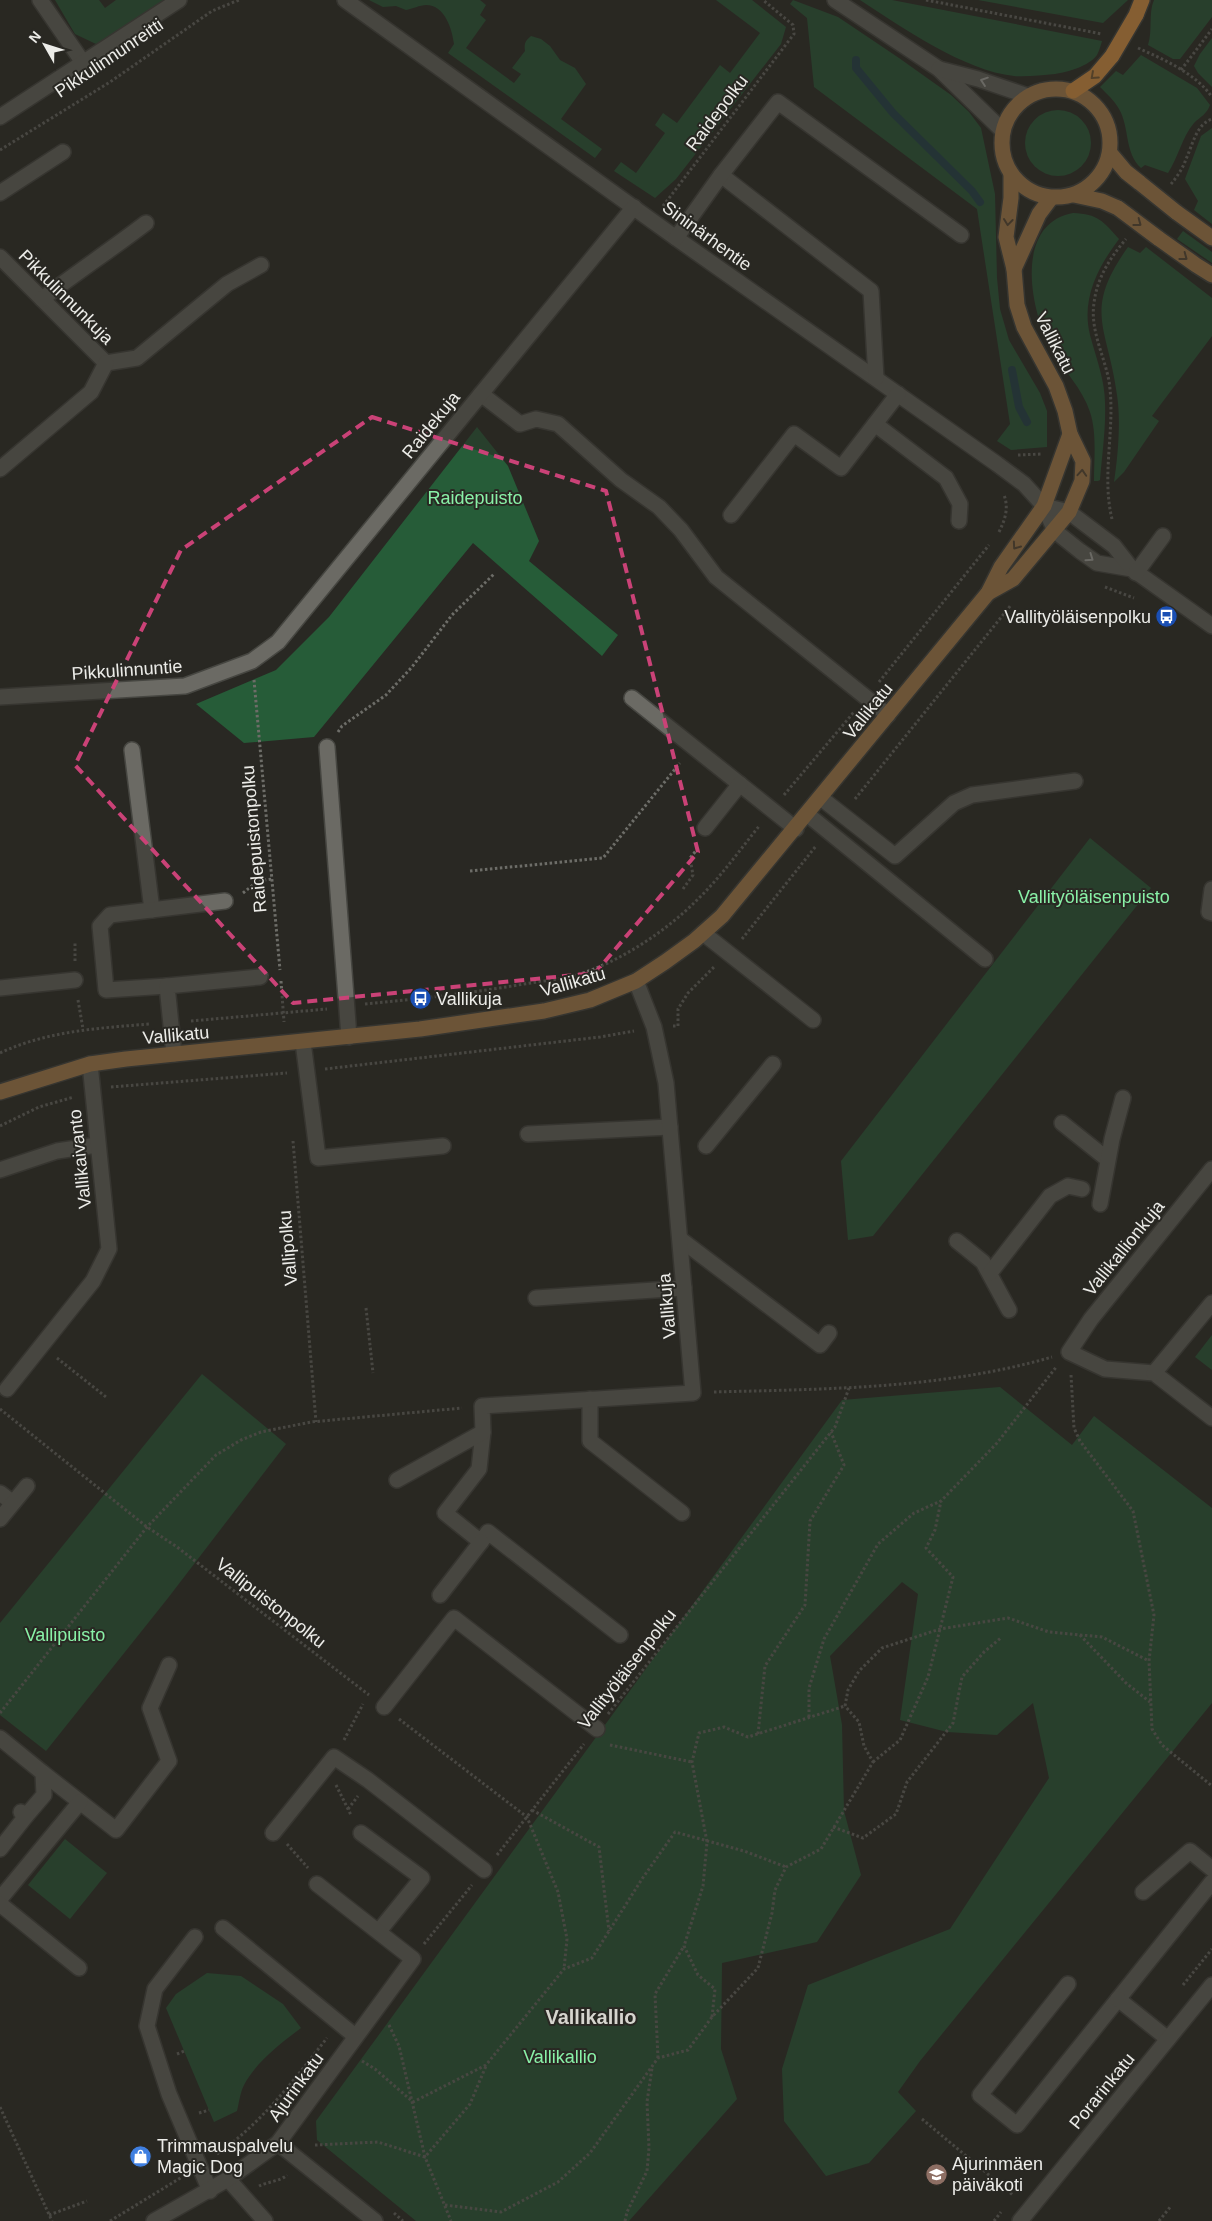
<svg xmlns="http://www.w3.org/2000/svg" width="1212" height="2221" viewBox="0 0 1212 2221" font-family="Arial,sans-serif">
  <rect width="100%" height="100%" fill="#292823"/>
  <g fill="#265c38">
    <polygon points="55,0 99,0 105,8 116,0 165,0 108,40 96,44 75,34"/>
    <path d="M369,0H480L486,5L480,15L486,20L466,48L514,83L521,74L512,68L525,51C524,44 525,41 531,36L541,39L550,46L560,60L575,68L586,84L561,119L602,149L595,158L448,53L454,44C452,29 445,5 426,5C420,5 412,9 406,10L396,6L383,7Z"/>
    <polygon points="716,0 752,0 786,27 781,44 676,179 655,198 614,171 621,162 636,173 665,133 655,125 663,113 677,123 720,65 730,73 760,33"/>
    <polygon points="793,0 838,17 899,58 951,95 969,112 981,128 995,194 997,278 1000,309 1009,340 1040,393 1047,411 1047,447 1011,450 997,441 1010,424 977,209 814,87 807,18 790,4"/>
    <path d="M860,0H892L1102,41C1101,45 1099,51 1097,55C1089,66 1068,72 1055,74C1042,75 1027,77 1014,76C965,71 901,27 860,0Z"/>
    <polygon points="978,0 1128,0 1103,23"/>
    <path d="M1154,0H1212V17L1180,59H1173L1148,45C1153,30 1148,14 1154,0Z"/>
    <polygon points="1212,38 1212,87 1198,73 1194,66 1200,54"/>
    <path d="M1141,55L1197,88L1210,105C1207,114 1200,117 1194,123C1182,137 1178,158 1168,173L1145,165L1141,168C1124,152 1130,128 1119,109C1114,100 1107,94 1100,87L1116,71L1123,75Z"/>
    <circle cx="1058" cy="143" r="33"/>
    <polygon points="1212,128 1212,224 1194,210 1198,201 1185,179 1201,136"/>
    <path d="M1073,213C1098,214 1103,221 1119,239C1098,267 1081,299 1090,335C1096,358 1105,380 1105,403C1106,428 1102,455 1100,480L1098,481H1094C1094,459 1097,433 1090,412C1082,388 1064,371 1052,350C1030,312 1013,224 1073,213Z"/>
    <polygon points="1183,231 1212,252 1212,263 1177,239"/>
    <path d="M1128,247L1140,253L1146,247L1212,298V336L1152,416L1159,421L1124,472L1114,482C1118,457 1121,420 1117,395C1108,326 1082,312 1128,247Z"/>
    <polygon points="477,427 508,466 539,541 529,561 618,635 602,656 473,543 314,737 244,743 196,704 276,670 329,617"/>
    <polygon points="1090,838 1151,888 873,1236 848,1240 841,1161"/>
    <polygon points="1212,1335 1212,1370 1195,1357"/>
    <polygon points="202,1374 286,1444 168,1598 46,1751 0,1715 0,1623"/>
    <polygon points="1000,1387 1072,1445 1094,1416 1212,1508 1212,1703 920,2061 898,2092 916,2111 869,2163 826,2176 784,2121 782,2069 808,1985 950,1929 1049,1778 1033,1703 997,1735 947,1732 900,1720 918,1594 902,1582 830,1656 842,1725 844,1811 861,1875 817,1942 722,1963 721,2049 737,2099 629,2221 416,2221 317,2140 316,2121 842,1400"/>
    <polygon points="65,1839 107,1873 70,1919 28,1885"/>
    <path d="M207,1973L241,1976L283,2004L301,2028C280,2044 257,2061 244,2085C240,2093 239,2103 237,2111L214,2122L166,2008L176,1994Z"/>
  </g>
  <g fill="none" stroke-linecap="round" stroke-linejoin="round">
    <g stroke="#1e424c" stroke-width="8">
      <polyline points="856,60 856,68 893,113 972,191 980,202"/>
      <polyline points="1012,370 1019,407 1027,422"/>
    </g>
    <defs>
      <g id="minor">
        <polyline points="40,0 84,64"/>
        <polyline points="345,0 676,238 997,464 1024,484 1044,506 1055,531 1080,551 1097,563 1132,569"/>
        <polyline points="835,0 939,69 1003,131"/>
        <polyline points="939,69 978,79 1028,96"/>
        <polyline points="0,117 179,0"/>
        <polyline points="721,175 871,291 876,378"/>
        <polyline points="0,193 63,152"/>
        <polyline points="676,238 721,175 778,102 961,235"/>
        <polyline points="0,257 106,363"/>
        <path d="M42,299C76,273 112,249 146,223"/>
        <polyline points="106,363 137,358 227,284 261,265"/>
        <polyline points="481,394 520,424 536,419 558,424 621,480 659,507 681,530 716,577 888,715"/>
        <polyline points="875,424 946,478 960,504 959,521"/>
        <polyline points="0,469 91,392 106,363"/>
        <polyline points="1044,506 1069,512 1114,546 1132,569 1212,626"/>
        <polyline points="731,515 794,434 841,468 898,394"/>
        <polyline points="1136,573 1163,536"/>
        <polyline points="0,697 185,686 252,661 278,642 634,207"/>
        <polyline points="632,698 796,829"/>
        <polyline points="327,747 349,1037"/>
        <polyline points="132,750 152,910"/>
        <polyline points="821,798 895,856 954,803 972,795 1075,781"/>
        <polyline points="807,814 985,959"/>
        <polyline points="705,828 740,784"/>
        <polyline points="1212,889 1209,912 1212,913"/>
        <polyline points="703,933 813,1020"/>
        <polyline points="167,986 106,990 100,926 110,915 225,901"/>
        <polyline points="0,988 75,980"/>
        <polyline points="303,1042 318,1158 443,1146"/>
        <polyline points="174,1054 167,986 260,977"/>
        <polyline points="1062,1123 1107,1159"/>
        <polyline points="528,1134 670,1127"/>
        <polyline points="706,1146 773,1064"/>
        <polyline points="1212,1169 1091,1319 1069,1352 1105,1369 1154,1373 1212,1418"/>
        <polyline points="0,1170 57,1151 97,1145"/>
        <polyline points="1100,1204 1112,1139 1123,1098"/>
        <polyline points="680,1239 820,1345 829,1333"/>
        <polyline points="957,1241 983,1262 1009,1310"/>
        <polyline points="990,1273 1050,1196 1068,1186 1082,1189"/>
        <polyline points="536,1298 684,1288"/>
        <polyline points="1154,1373 1212,1303"/>
        <polyline points="7,1389 93,1281 109,1249 90,1064"/>
        <polyline points="590,1399 590,1441 682,1513"/>
        <polyline points="483,1432 479,1469 445,1513 481,1542 488,1532 620,1635"/>
        <polyline points="397,1480 483,1432 482,1406 693,1393 666,1083 654,1027 636,981"/>
        <polyline points="0,1493 13,1503"/>
        <polyline points="0,1519 27,1486"/>
        <polyline points="440,1595 481,1542"/>
        <polyline points="384,1707 454,1618 597,1729"/>
        <polyline points="0,1738 43,1773 44,1795 26,1816"/>
        <polyline points="43,1773 116,1830 169,1761 150,1708 169,1665"/>
        <polyline points="273,1833 334,1757 368,1780 484,1870"/>
        <polyline points="361,1833 422,1878 379,1931"/>
        <polyline points="0,1849 26,1816 21,1812"/>
        <polyline points="1143,1892 1190,1851 1212,1869"/>
        <polyline points="0,1899 80,1802"/>
        <polyline points="0,1904 79,1968"/>
        <polyline points="223,1928 355,2036"/>
        <polyline points="195,1937 155,1989 147,2026 169,2094 210,2191"/>
        <polyline points="1068,1984 980,2095 1017,2125 1212,1882"/>
        <polyline points="1118,1999 1168,2039"/>
        <polyline points="278,2143 375,2221"/>
        <polyline points="228,2179 265,2221"/>
        <polyline points="154,2221 228,2179 278,2143 413,1959 317,1884"/>
        <polyline points="1020,2221 1212,1985"/>
      </g>
      <g id="major">
        <circle cx="1056" cy="143" r="54"/>
        <polyline points="1110,153 1126,172 1140,183"/>
        <polyline points="1074,195 1102,201 1118,208"/>
        <polyline points="1176,212 1212,238"/>
        <polyline points="1158,238 1196,265 1212,275"/>
        <polyline points="1014,269 1039,214 1051,198"/>
        <polyline points="988,593 1013,579 1069,512 1082,481 1083,461 1070,434 1065,411 1056,386 1024,327 1017,305 1014,269 1006,237 1011,198 1011,174"/>
        <polyline points="0,1092 90,1064 126,1059 420,1029 544,1011 590,1000 636,981 665,962 694,941 722,916 988,593 1001,567 1044,506 1070,434"/>
      </g>
      <g id="highway">
        <polyline points="1136,15 1142,0"/>
        <polyline points="1073,91 1095,76 1112,56"/>
      </g>
    </defs>
    <use href="#minor" stroke="#464641" stroke-width="18"/>
    <use href="#major" stroke="#464641" stroke-width="18"/>
    <use href="#highway" stroke="#464641" stroke-width="18"/>
    <g stroke="#6d6d68" stroke-width="3" stroke-dasharray="2.5 2.5" stroke-linecap="butt">
      <polyline points="926,0 1102,34"/>
      <path d="M1138,48C1165,60 1195,73 1212,97"/>
      <polyline points="1181,70 1212,29"/>
      <polyline points="0,150 110,82 212,11 239,0"/>
      <path d="M1171,184C1177,177 1183,168 1186,159C1192,147 1196,124 1212,119"/>
      <polyline points="663,206 794,34 793,25 763,0"/>
      <polyline points="1018,455 1042,454"/>
      <path d="M1112,519C1101,474 1116,427 1109,381C1104,355 1090,330 1094,303C1097,278 1110,258 1126,239"/>
      <path d="M999,532C1005,520 1009,508 1004,495"/>
      <polyline points="1105,587 1134,598"/>
      <polyline points="254,680 280,970"/>
      <polyline points="879,682 989,545"/>
      <polyline points="338,732 342,726 386,695 412,667 452,615 494,574"/>
      <polyline points="784,795 854,712"/>
      <polyline points="855,799 1011,605"/>
      <polyline points="470,871 603,858 680,763"/>
      <polyline points="683,889 693,875 690,858 700,846"/>
      <polyline points="243,893 258,881 272,879"/>
      <polyline points="742,939 816,846"/>
      <polyline points="75,961 75,941"/>
      <polyline points="281,981 284,1022"/>
      <polyline points="78,1000 83,1029"/>
      <path d="M365,1004C419,999 472,993 524,984C543,981 563,979 580,974C621,961 666,931 696,901C720,878 739,851 760,825"/>
      <polyline points="191,1021 327,1009"/>
      <polyline points="673,1026 678,1026 678,1009 688,993 715,966"/>
      <path d="M0,1053C47,1031 99,1028 150,1024"/>
      <polyline points="325,1069 600,1037 634,1031"/>
      <polyline points="111,1087 287,1073"/>
      <polyline points="0,1126 39,1107 74,1097"/>
      <polyline points="293,1141 316,1422"/>
      <polyline points="366,1308 373,1373"/>
      <polyline points="57,1358 106,1397"/>
      <polyline points="1071,1375 1074,1428 1080,1441 1133,1511 1154,1615 1149,1661 1152,1729 1162,1745 1212,1786"/>
      <path d="M714,1392C827,1389 942,1389 1052,1357"/>
      <polyline points="0,1409 147,1527 177,1547 369,1695"/>
      <polyline points="1080,1635 1126,1683 1150,1702"/>
      <polyline points="845,1706 848,1690 859,1671 882,1648 940,1629 1008,1618 1049,1632 1102,1637 1149,1661"/>
      <polyline points="0,1713 147,1527 216,1455 241,1440 261,1432 311,1422 462,1408"/>
      <polyline points="608,1714 835,1427 849,1388"/>
      <polyline points="809,1717 809,1688 824,1639 878,1544 914,1513 941,1501 997,1443 1057,1366"/>
      <polyline points="399,1719 527,1817 558,1892 567,1939 564,1969"/>
      <polyline points="758,1734 765,1666 805,1605 810,1521 844,1465 831,1432"/>
      <polyline points="344,1740 363,1704"/>
      <polyline points="610,1745 692,1762"/>
      <polyline points="873,1762 900,1740 928,1677 953,1577 926,1548 935,1530 941,1501"/>
      <polyline points="336,1785 351,1815"/>
      <polyline points="348,1809 358,1796"/>
      <polyline points="532,1810 599,1847 609,1931"/>
      <polyline points="833,1827 863,1838 896,1814 907,1782 953,1723 962,1677 984,1652 1002,1637"/>
      <polyline points="287,1844 308,1868"/>
      <polyline points="497,1855 584,1744"/>
      <polyline points="424,1944 472,1885"/>
      <polyline points="1183,1985 1212,1949"/>
      <polyline points="712,2017 715,1989 698,1975 684,1946 703,1886 707,1842 692,1762 699,1733 724,1727 748,1737 845,1706"/>
      <polyline points="389,2025 399,2046 425,2157 451,2221"/>
      <polyline points="177,2054 184,2051"/>
      <polyline points="658,2058 655,1994 684,1946"/>
      <polyline points="362,2061 375,2069 413,2102 486,2065 564,1969 592,1958 642,1879 675,1832 744,1851 786,1867"/>
      <polyline points="0,2107 52,2221"/>
      <polyline points="199,2113 209,2110"/>
      <polyline points="922,2119 1014,2196"/>
      <polyline points="315,2145 378,2142 425,2157 470,2104 486,2066"/>
      <path d="M217,2154C262,2123 293,2081 327,2038"/>
      <path d="M259,2186C267,2182 281,2181 287,2175"/>
      <polyline points="445,2205 501,2212 558,2182 590,2153 658,2058 688,2050 712,2017 758,1968 772,1913 775,1890 786,1867 821,1849 873,1762 864,1746 859,1722 845,1706"/>
      <polyline points="394,2213 403,2221"/>
      <polyline points="49,2215 87,2201"/>
      <polyline points="110,2221 182,2177"/>
      <polyline points="625,2221 627,2212 647,2171 649,2148 647,2102 652,2068"/>
      <polyline points="994,2221 1001,2212"/>
      <polyline points="1159,2221 1171,2206"/>
    </g>
    <use href="#minor" stroke="#6b6a64" stroke-width="15"/>
    <use href="#major" stroke="#bd8a51" stroke-width="15"/>
    <use href="#highway" stroke="#f39f45" stroke-width="15"/>
    <defs>
      <g id="major-bridge">
        <polyline points="1140,183 1176,212"/>
        <polyline points="1118,208 1158,238"/>
      </g>
      <polyline id="highway-bridge" points="1112,56 1136,15"/>
    </defs>
    <use href="#major-bridge" stroke="#464641" stroke-width="18" stroke-linecap="butt"/>
    <use href="#highway-bridge" stroke="#464641" stroke-width="18" stroke-linecap="butt"/>
    <use href="#major-bridge" stroke="#bd8a51" stroke-width="15"/>
    <use href="#highway-bridge" stroke="#f39f45" stroke-width="15"/>
  </g>
  <defs><path id="oneway-chevron" d="M-2-3.5L2.5 0L-2 3.5" fill="none" stroke-width="1.6" stroke-linecap="round" stroke-linejoin="round" transform="scale(1.25)"/></defs>
  <use stroke="#845e32" href="#oneway-chevron" transform="translate(1094 76) rotate(138)"/>
  <g stroke="#b8b8b3">
    <use href="#oneway-chevron" transform="translate(984 81) rotate(-161)"/>
    <use href="#oneway-chevron" transform="translate(1090 558) rotate(35)"/>
  </g>
  <g stroke="#5d4a33">
    <use href="#oneway-chevron" transform="translate(1008 222) rotate(97)"/>
    <use href="#oneway-chevron" transform="translate(1138 223) rotate(37)"/>
    <use href="#oneway-chevron" transform="translate(1184 257) rotate(37)"/>
    <use href="#oneway-chevron" transform="translate(1082 473) rotate(-86)"/>
    <use href="#oneway-chevron" transform="translate(1016 546) rotate(125)"/>
  </g>
  <path d="M0 0H1212V2221H0ZM372,417L606,491L698,852L595,973L293,1003L75,765L181,550Z" fill="#292823" fill-opacity=".55" fill-rule="evenodd"/>
  <path fill="none" stroke="#ca4277" stroke-width="4" stroke-dasharray="10 6" stroke-linejoin="round" d="M372,417L606,491L698,852L595,973L293,1003L75,765L181,550Z"/>
  <defs>
    <symbol id="bus-disc" viewBox="-11 -11 22 22"><circle r="9.5" fill="#1a4fb4" stroke="#292823"/><path d="M-5-6H5V4H4V6H2V4H-2V6H-4V4H-5ZM-3.5-4V0h7V-4ZM-3.5 1.2v1.5H-2V1.2ZM2 1.2v1.5H3.5V1.2Z" fill="#fff"/></symbol>
    <symbol id="shop-disc" viewBox="-11 -11 22 22"><circle r="9.5" fill="#3f7fe0" stroke="#292823"/><path d="M-5-2.5h2.3a2.7 3.5 0 0 1 5.4 0H5L5.5 6h-11ZM-1.5-2.5h3a1.5 2.3 0 0 0-3 0Z" fill="#fff"/></symbol>
    <symbol id="school-disc" viewBox="-11 -11 22 22"><circle r="9.5" fill="#8d6e63" stroke="#292823"/><path d="M0-5L7-2L0 1L-7-2ZM-4 1L0 2.5L4 1V4Q0 6-4 4Z" fill="#fff"/></symbol>
  </defs>
  <g fill-rule="evenodd">
    <use href="#bus-disc" x="1154" y="604" width="25" height="25"/>
    <use href="#bus-disc" x="408" y="986" width="25" height="25"/>
    <use href="#shop-disc" x="128" y="2144" width="25" height="25"/>
    <use href="#school-disc" x="924" y="2162" width="25" height="25"/>
  </g>
  <g text-anchor="middle" stroke-width="4" stroke-linejoin="round" paint-order="stroke">
    <g font-size="18" fill="#ecece8" stroke="#292823">
      <text transform="translate(109 58) rotate(-34)" y="6">Pikkulinnunreitti</text>
      <text transform="translate(717 113) rotate(-53)" y="6">Raidepolku</text>
      <text transform="translate(707 236) rotate(36)" y="6">Sininärhentie</text>
      <text transform="translate(66 297) rotate(45)" y="6">Pikkulinnunkuja</text>
      <text transform="translate(1055 343) rotate(63)" y="6">Vallikatu</text>
      <text transform="translate(431 425) rotate(-51)" y="6">Raidekuja</text>
      <text transform="translate(127 670) rotate(-4)" y="6">Pikkulinnuntie</text>
      <text transform="translate(868 711) rotate(-51)" y="6">Vallikatu</text>
      <text transform="translate(254 839) rotate(-95)" y="6">Raidepuistonpolku</text>
      <text transform="translate(573 982) rotate(-16)" y="6">Vallikatu</text>
      <text transform="translate(176 1035) rotate(-5)" y="6">Vallikatu</text>
      <text transform="translate(80 1159) rotate(-96)" y="6">Vallikaivanto</text>
      <text transform="translate(288 1248) rotate(-95)" y="6">Vallipolku</text>
      <text transform="translate(1124 1248) rotate(-51)" y="6">Vallikallionkuja</text>
      <text transform="translate(667 1306) rotate(-95)" y="6">Vallikuja</text>
      <text transform="translate(271 1603) rotate(38)" y="6">Vallipuistonpolku</text>
      <text transform="translate(627 1669) rotate(-52)" y="6">Vallityöläisenpolku</text>
      <text transform="translate(296 2087) rotate(-54)" y="6">Ajurinkatu</text>
      <text transform="translate(1102 2091) rotate(-51)" y="6">Porarinkatu</text>
    </g>
    <g font-size="18" fill="#89f1a7" stroke="#292823">
      <text x="475" y="504">Raidepuisto</text>
      <text x="1094" y="903">Vallityöläisenpuisto</text>
      <text x="65" y="1641">Vallipuisto</text>
      <text x="560" y="2063">Vallikallio</text>
    </g>
    <g font-size="18" fill="#ecece8" stroke="#292823" text-anchor="start">
      <text x="1151" y="623" text-anchor="end">Vallityöläisenpolku</text>
      <text x="436" y="1005">Vallikuja</text>
      <text x="157" y="2152">Trimmauspalvelu<tspan x="157" dy="21">Magic Dog</tspan></text>
      <text x="952" y="2170">Ajurinmäen<tspan x="952" dy="21">päiväkoti</tspan></text>
    </g>
    <g font-size="20" font-weight="bold" fill="#d6d5ce" stroke="#292823">
      <text x="591" y="2024">Vallikallio</text>
    </g>
  </g>
  <g transform="translate(45 45) rotate(309)" stroke="#292823" stroke-width="4" paint-order="stroke">
  <path d="M0-4L9 19L0 12L-9 19Z" fill="#ecece8"/>
  <text y="-8" font-size="14" font-weight="bold" text-anchor="middle" fill="#ecece8">N</text>
  </g>
</svg>
